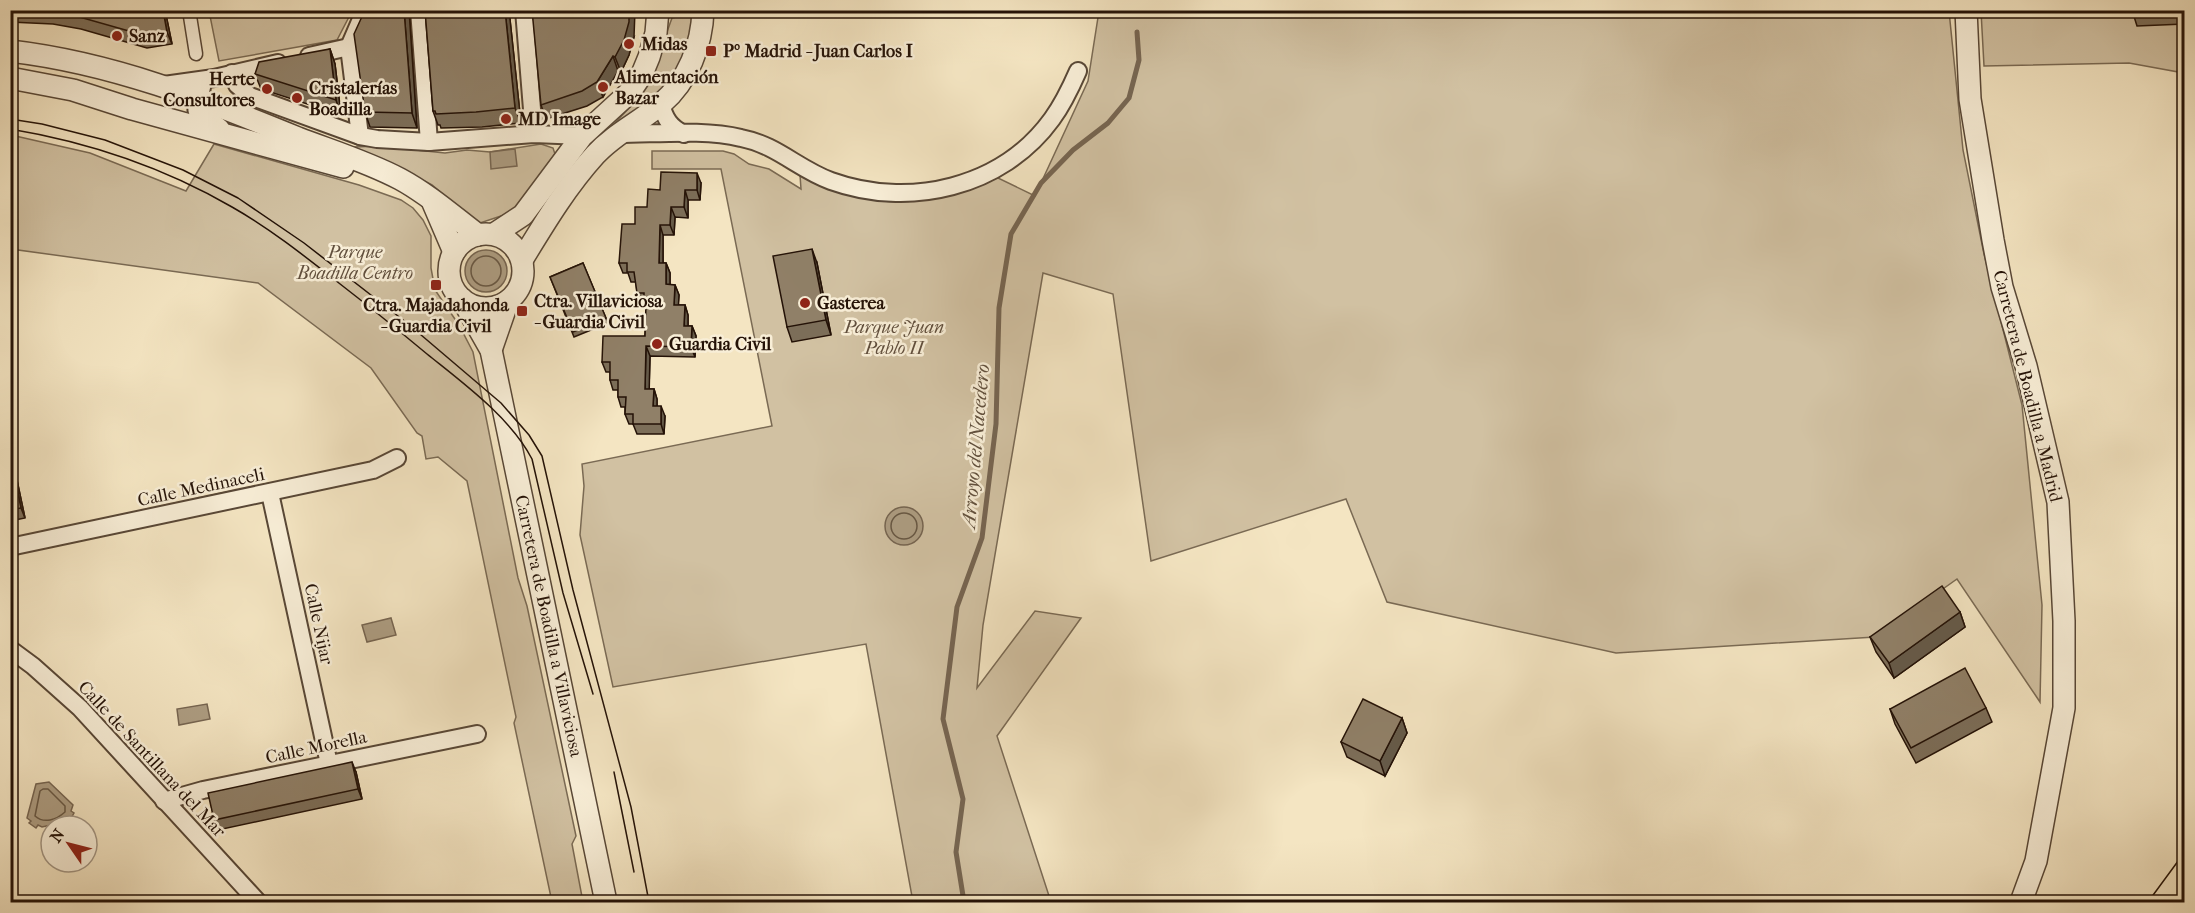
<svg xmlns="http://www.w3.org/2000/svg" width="2195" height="913" viewBox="0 0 2195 913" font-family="'IM FELL French Canon',serif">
  <rect width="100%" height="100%" fill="#f4e5c2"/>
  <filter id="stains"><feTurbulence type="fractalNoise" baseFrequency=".00333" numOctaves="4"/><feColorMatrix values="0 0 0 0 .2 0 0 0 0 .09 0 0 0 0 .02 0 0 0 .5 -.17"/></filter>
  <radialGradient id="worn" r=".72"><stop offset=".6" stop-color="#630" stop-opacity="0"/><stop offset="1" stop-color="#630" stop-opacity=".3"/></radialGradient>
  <g fill="#d1c1a2" stroke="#7a6a54" stroke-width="1.5">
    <polygon points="209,11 209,10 352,11 337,40 219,61"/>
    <path d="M1099,11H1949L1963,150L1984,254L2022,405L2042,605L2040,702L1957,579L1875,637L1616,653L1387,602L1346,499L1151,561L1113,294L1043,273L983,625L977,688L1035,611L1081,618L997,736L1051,902H913L866,644L613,687L580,535L584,486L582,464L772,426L721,169H652V151H723L734,154L749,164L769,169L801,189L800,175C830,193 884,207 918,200C944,194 969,184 994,176L1035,196L1088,81Z"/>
    <polygon points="1981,11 2184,11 2184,73 2129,63 1984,66"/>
    <path d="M693,13C691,22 691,31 688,40C678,87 646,103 610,128L631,106L651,76L672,18Z"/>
    <polygon points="11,135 90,153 186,191 214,144 359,185 401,200 413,208 423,220 431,236 431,268 435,290 459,325 473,352 518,578 527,606 576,836 572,844 583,902 552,902 514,723 516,717 467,481 438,457 426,459 422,436 417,433 371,368 258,283 11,249"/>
    <polygon points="541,144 553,148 555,154 520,203 507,214 480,223 473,220 432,185 390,163 354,147 377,146 445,153 467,150 490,152"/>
  </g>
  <g fill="#ad9d82" stroke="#766551" stroke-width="1.5">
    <polygon points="515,149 517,166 491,169 490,152"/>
    <circle cx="486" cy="271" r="21"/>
    <circle cx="904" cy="526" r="19"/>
    <polygon points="391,618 396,635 367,642 362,625"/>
    <polygon points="207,704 210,719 179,725 177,709"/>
    <polygon points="49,782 73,805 71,811 74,813 70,820 66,819 64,822 42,827 38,825 36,828 29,823 31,821 27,818 36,784"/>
  </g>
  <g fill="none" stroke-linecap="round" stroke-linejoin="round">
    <g stroke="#685844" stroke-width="1.5">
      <circle cx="486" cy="271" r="15"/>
      <circle cx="904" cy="526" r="13"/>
      <path d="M43,789H48L65,806V812C56,820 44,824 35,816L40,791Z"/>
    </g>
    <g stroke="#766551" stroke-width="5">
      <polyline points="1134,10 1135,13 1147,10"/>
      <polyline points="964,902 956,852 963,799 943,719 957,607 982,538 996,424 999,308 1011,234 1041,183 1073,150 1108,123 1129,98 1139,60 1137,32"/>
    </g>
    <defs>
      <polyline id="pedestrian" points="189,10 196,54"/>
      <g id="minor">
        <polyline points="419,10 429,142"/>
        <polyline points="524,10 534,134"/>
        <polyline points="309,56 349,47"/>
        <polyline points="232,73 237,85 250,96 360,136 377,139 429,142 534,134 582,136"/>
        <polyline points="164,85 214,78 278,63"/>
        <path d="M202,88C187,122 204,113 221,128"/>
        <path d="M661,104C665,119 670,127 684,134"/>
        <path d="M618,134C657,134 704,129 741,138C777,145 798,169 831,181C909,209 1002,188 1052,119C1063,104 1071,87 1078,71"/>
        <polyline points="360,136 349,47 365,10"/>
        <polyline points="270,493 329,764"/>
        <polyline points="10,547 373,470 397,458"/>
        <polyline points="10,649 33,666 80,708 258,902"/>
        <polyline points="164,801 203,790 477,734"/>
      </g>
      <g id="tertiary">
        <polyline points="1966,10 1970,99 1993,240 2002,287 2026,366 2058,502 2064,621 2064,708 2036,861 2021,902"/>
        <path d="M10,51C113,63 203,99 298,138C332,151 368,162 400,179C428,194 453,216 478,235"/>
        <polyline points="10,78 73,90 132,109 343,167"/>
        <polyline points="433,203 454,252"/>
        <polyline points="494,234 523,215 582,136 630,92 642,74 649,57 656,33 658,10"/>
        <circle cx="486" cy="271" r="37"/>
        <path d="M522,260C544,224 566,187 595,155C614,134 640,122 661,104C688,81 702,45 703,10"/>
        <polyline points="462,299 491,350 606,902"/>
        <polyline points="491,350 508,301"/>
      </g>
    </defs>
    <use href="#pedestrian" stroke="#584736" stroke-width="15"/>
    <use href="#minor" stroke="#584736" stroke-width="20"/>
    <use href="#tertiary" stroke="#584736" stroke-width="24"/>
    <use href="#pedestrian" stroke="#f8eed7" stroke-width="12"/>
    <use href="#minor" stroke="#f8eed7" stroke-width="16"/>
    <use href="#tertiary" stroke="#f8eed7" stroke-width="21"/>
    <g stroke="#241207" stroke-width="1.5">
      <polyline points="10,119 42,124 105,140 183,170 238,198 304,243 407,323 501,403 529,435 542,456 573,590 631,807 649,902"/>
      <path d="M10,129C88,142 163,167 232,207C269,228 302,254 335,280C366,304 397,329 427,354C463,383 511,418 532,459L563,593L593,694"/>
      <polyline points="614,772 634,872"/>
      <polyline points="2148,902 2184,853"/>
    </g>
  </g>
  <g fill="#7c6e59" stroke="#241207" stroke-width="1.5">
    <polygon points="10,10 165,10 172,44 147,48 81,29 53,24 10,22"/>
    <polygon points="365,10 409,10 417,128 370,127 365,112"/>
    <polygon points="425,10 509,10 521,123 482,127 441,128 440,125 438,125 433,111"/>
    <polygon points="2132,10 2184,10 2184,24 2137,26"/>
    <polygon points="634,37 629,55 621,72 618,71 603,97 587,106 546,119 541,105"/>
    <polygon points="330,49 335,64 341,115 261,89 255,74"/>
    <polygon points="701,183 700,200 688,200 688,218 675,217 674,235 663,235 663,263 666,263 670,273 670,285 675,285 679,295 678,305 685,305 688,315 688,326 692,326 696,336 695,357 650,356 649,389 654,389 657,399 657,406 665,416 664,434 637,434 633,424 629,424 625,414 625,407 621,407 618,397 618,390 613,390 610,380 610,372 606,372 602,362 645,336 646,310 644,303 640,303 637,293 636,282 631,282 628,273 623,273 619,263 635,224 660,190"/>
    <polygon points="583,263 608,323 574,337 550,277"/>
    <polygon points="817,263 831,335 792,342 787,327"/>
    <polygon points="10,447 25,518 10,521"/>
    <polygon points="1960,612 1965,627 1894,678 1876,652 1870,637"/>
    <polygon points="1986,708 1992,722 1916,763 1895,724 1890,709"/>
    <polygon points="1402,718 1407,733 1385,776 1347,757 1341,742"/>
    <polygon points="356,772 362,799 218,830 214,820"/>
  </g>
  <g fill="#655a49" stroke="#241207" stroke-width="1.5">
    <polygon points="163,10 165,10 172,44 167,32"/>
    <polygon points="404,10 409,10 417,128 412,113"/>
    <polygon points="505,10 509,10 521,123 515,108"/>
    <polygon points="629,10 635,10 634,37 629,55 621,72 615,57"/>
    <polygon points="330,49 335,64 341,115 336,100"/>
    <polygon points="613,56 618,71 603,97 597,82"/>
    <polygon points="697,173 701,183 700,200 697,190"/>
    <polygon points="685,190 688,200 688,218 684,207"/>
    <polygon points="671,207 675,217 674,235 670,225"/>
    <polygon points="660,225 663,235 663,273 659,263"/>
    <polygon points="812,249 817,263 831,335 826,320"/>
    <polygon points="666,263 670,273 670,295 666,284"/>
    <polygon points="675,285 679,295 678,315 674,305"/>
    <polygon points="685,305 688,315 688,336 684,326"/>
    <polygon points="692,326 696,336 695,357 691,347"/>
    <polygon points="646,346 650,356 649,399 645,389"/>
    <polygon points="654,389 657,399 657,416 653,406"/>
    <polygon points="661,406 665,416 664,434 661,424"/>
    <polygon points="10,447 25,518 21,508 10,455"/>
    <polygon points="1960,612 1965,627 1894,678 1889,663"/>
    <polygon points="1402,718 1407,733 1385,776 1380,761"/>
    <polygon points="352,762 356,772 362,799 358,789"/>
  </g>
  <g fill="#908068" stroke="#241207" stroke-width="1.5">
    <polygon points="31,10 163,10 167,32 143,35 76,16 48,12"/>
    <polygon points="365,10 404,10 412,113 365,112 354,34"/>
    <polygon points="425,10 505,10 515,108 476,112 436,114 435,111 433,111"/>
    <polygon points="532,10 629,10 629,22 624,40 615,57 613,56 597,82 582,91 541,105"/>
    <polygon points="330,49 336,100 255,74 259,62"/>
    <polygon points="661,172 697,173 697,190 685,190 684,207 671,207 670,225 660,225 659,263 666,263 666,284 675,285 674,305 685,305 684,326 692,326 691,347 646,346 645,389 654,389 653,406 661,406 661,424 633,424 633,414 625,414 626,397 618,397 618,380 610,380 610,362 602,362 603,336 645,336 646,304 644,304 644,293 637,293 634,272 627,272 627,263 619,263 622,224 635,224 635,207 647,207 648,189 660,190"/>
    <polygon points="812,249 826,320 787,327 773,256"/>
    <polygon points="583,263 606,318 573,332 550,277"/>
    <polygon points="10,455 21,508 10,510"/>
    <polygon points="1942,586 1960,612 1889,663 1870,637"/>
    <polygon points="1965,668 1986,708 1911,748 1890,709"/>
    <polygon points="1363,699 1402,718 1380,761 1341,742"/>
    <polygon points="352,762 358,789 214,820 208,793"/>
  </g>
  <g fill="#8f2418" stroke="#f8eed7" stroke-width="2">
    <circle cx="117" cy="36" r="6"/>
    <circle cx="629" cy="44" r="6"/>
    <rect x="705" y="45" width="12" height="12" rx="3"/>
    <circle cx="603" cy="87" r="6"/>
    <circle cx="267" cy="89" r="6"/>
    <circle cx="297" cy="98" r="6"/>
    <circle cx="506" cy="119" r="6"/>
    <rect x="430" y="279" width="12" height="12" rx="3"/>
    <circle cx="805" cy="303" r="6"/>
    <rect x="516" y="305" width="12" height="12" rx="3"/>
    <circle cx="657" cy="344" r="6"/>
  </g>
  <g text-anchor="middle" stroke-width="5" stroke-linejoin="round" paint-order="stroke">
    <g font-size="18" font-weight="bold" fill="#241207" stroke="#f8eed7" text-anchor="start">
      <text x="129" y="42">Sanz</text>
      <text x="641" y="50">Midas</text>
      <text x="723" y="57">Pº Madrid - Juan Carlos I</text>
      <text x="615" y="83">Alimentación<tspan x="615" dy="21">Bazar</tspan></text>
      <text x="255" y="85" text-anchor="end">Herte<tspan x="255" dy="21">Consultores</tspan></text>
      <text x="309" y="94">Cristalerías<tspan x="309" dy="21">Boadilla</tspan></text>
      <text x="518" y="125">MD Image</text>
      <text x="534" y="307">Ctra. Villaviciosa<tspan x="534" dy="21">- Guardia Civil</tspan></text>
      <text x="817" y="309">Gasterea</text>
      <text x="436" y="311" text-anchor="middle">Ctra. Majadahonda<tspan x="436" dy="21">- Guardia Civil</tspan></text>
      <text x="669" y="350">Guardia Civil</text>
    </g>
    <g font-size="18" font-style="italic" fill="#614f3d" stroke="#f8eed7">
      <text x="355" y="258">Parque<tspan x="355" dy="21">Boadilla Centro</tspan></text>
      <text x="894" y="333">Parque Juan<tspan x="894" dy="21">Pablo II</tspan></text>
    </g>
    <g font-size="18" fill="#241207" stroke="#f8eed7">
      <text transform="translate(2028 386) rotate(76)" y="6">Carretera de Boadilla a Madrid</text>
      <text transform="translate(201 487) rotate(-12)" y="6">Calle Medinaceli</text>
      <text transform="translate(319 624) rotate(78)" y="6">Calle Nijar</text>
      <text transform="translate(549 626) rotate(78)" y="6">Carretera de Boadilla a Villaviciosa</text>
      <text transform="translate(316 747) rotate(-12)" y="6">Calle Morella</text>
      <text transform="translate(152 759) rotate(47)" y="6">Calle de Santillana del Mar</text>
    </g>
    <g font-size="20" font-style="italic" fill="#62513e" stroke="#f8eed7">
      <text transform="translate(975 446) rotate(-85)" y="7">Arroyo del Nacedero</text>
    </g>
  </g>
  <rect width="2195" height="913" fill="none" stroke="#f4e5c2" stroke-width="36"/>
  <rect x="12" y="12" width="2171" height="889" fill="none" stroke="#241207" stroke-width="3"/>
  <rect x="18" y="18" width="2159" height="877" fill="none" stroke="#241207" stroke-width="1.5"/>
  <g transform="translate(69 844) rotate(305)"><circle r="28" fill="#f8eed7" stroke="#a39684" stroke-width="1.5"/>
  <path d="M0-4.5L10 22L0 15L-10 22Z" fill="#8f2418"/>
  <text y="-9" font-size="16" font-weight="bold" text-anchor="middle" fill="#241207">N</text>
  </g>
  <rect width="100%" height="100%" filter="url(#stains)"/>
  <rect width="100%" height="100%" fill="url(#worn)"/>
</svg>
